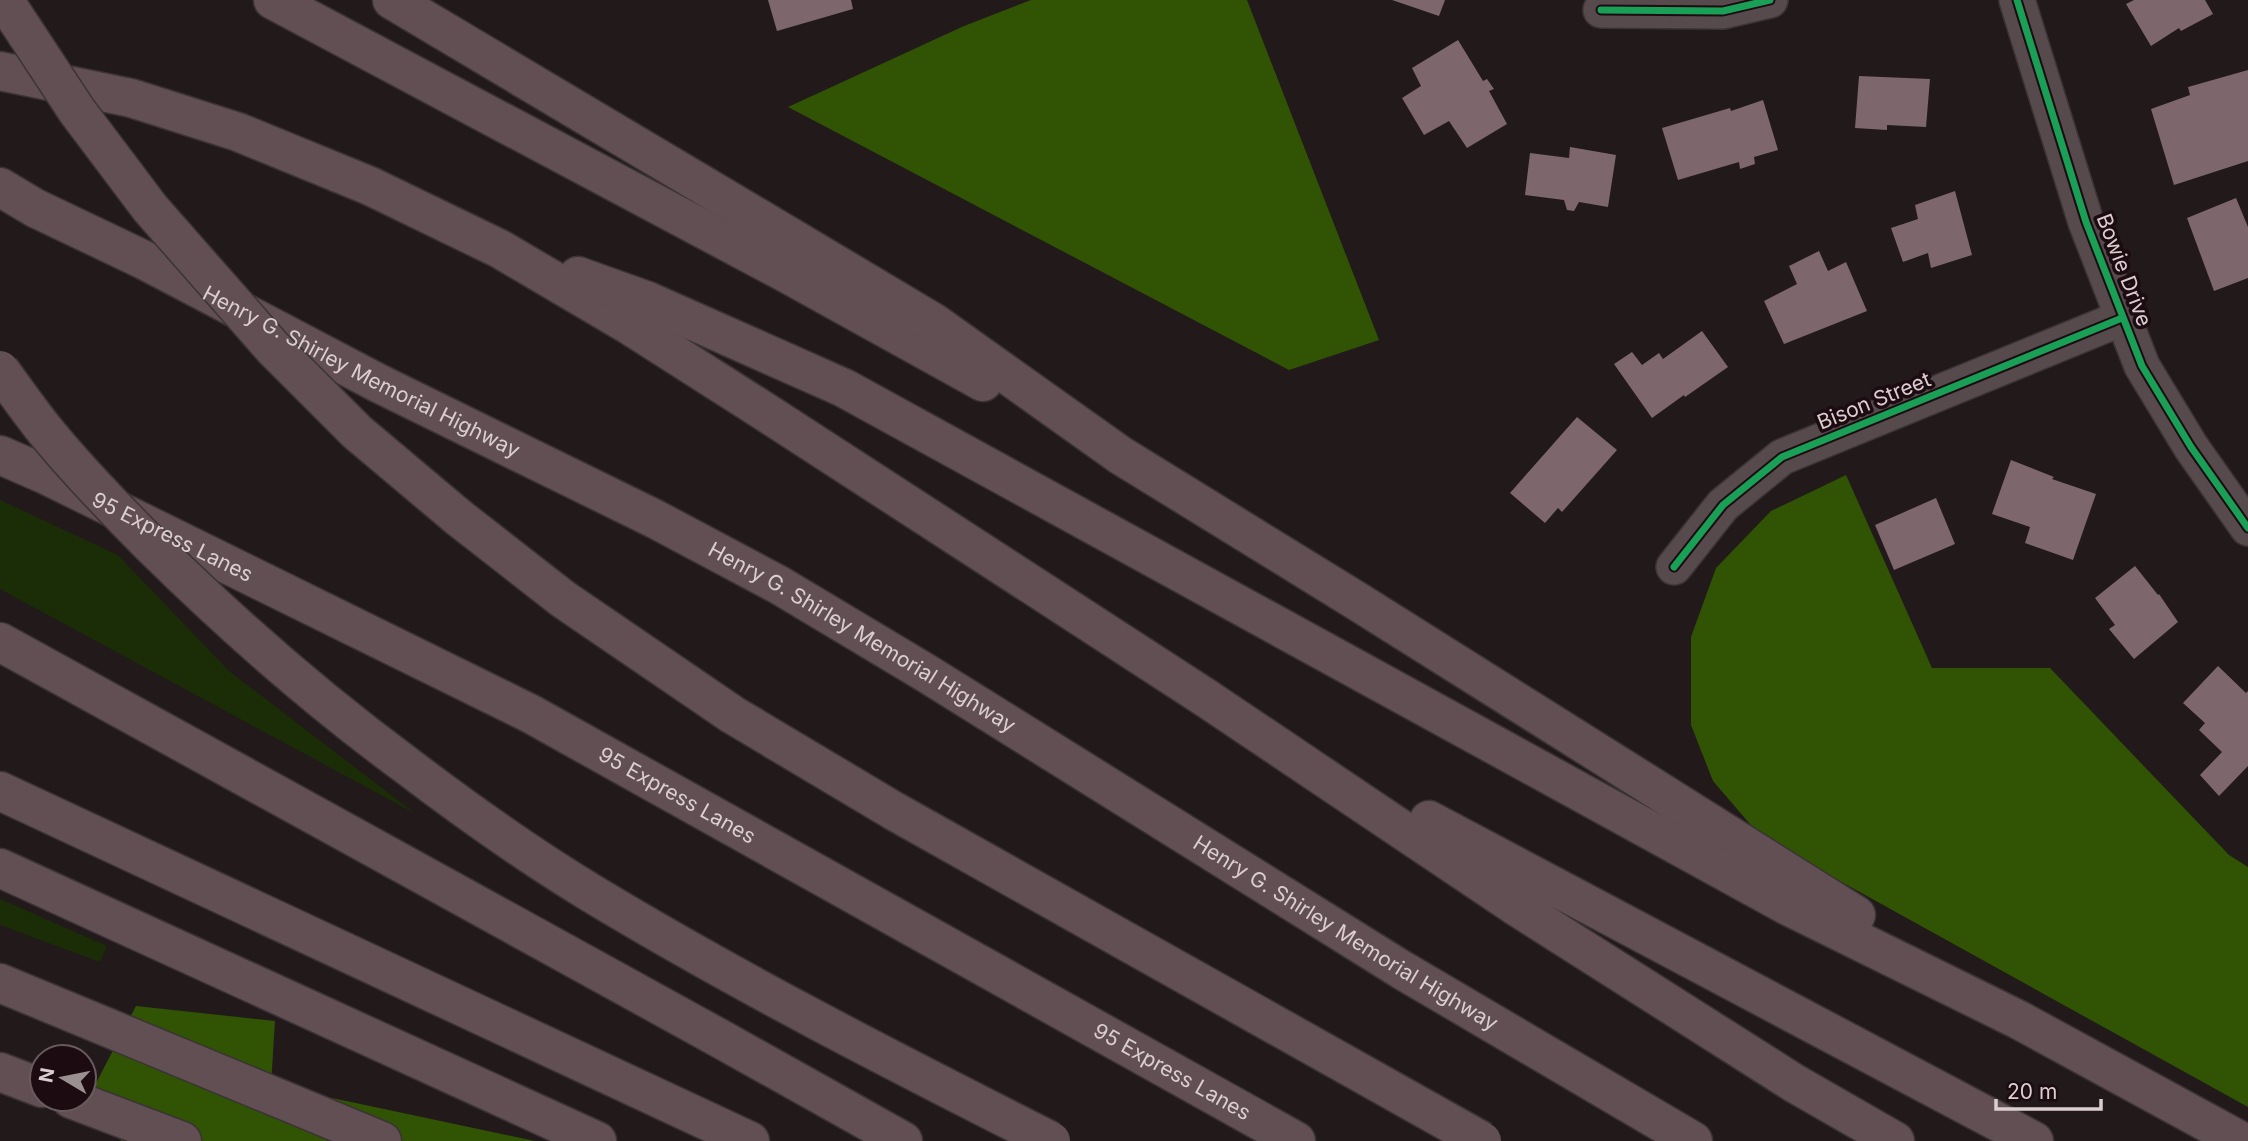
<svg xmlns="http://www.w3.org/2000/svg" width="2248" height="1141" viewBox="0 0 2248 1141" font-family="Inter,sans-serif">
  <rect width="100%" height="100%" fill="#22191b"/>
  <g fill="#1a2d06">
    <polygon points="0,500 118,555 229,671 416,814 0,589"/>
    <polygon points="0,899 107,946 100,962 0,925"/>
  </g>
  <g fill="#305404">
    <polygon points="1031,0 1247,0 1379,340 1289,370 788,107 964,26"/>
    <polygon points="1846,475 1932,668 2050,668 2229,855 2248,867 2248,1107 1762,838 1713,781 1691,725 1691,637 1716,568 1771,511"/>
    <polygon points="136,1006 275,1021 271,1085 535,1141 122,1141 80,1114"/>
  </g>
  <g fill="#7d676c">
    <polygon points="768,0 851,0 853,9 777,31"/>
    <polygon points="1392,0 1445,0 1439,16"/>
    <polygon points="2134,0 2205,0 2213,14 2181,31 2179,28 2151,46 2126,4"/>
    <polygon points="1458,40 1483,81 1487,79 1494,89 1489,91 1507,124 1467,148 1449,121 1424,135 1402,98 1421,86 1412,68"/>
    <polygon points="2248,70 2248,161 2174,185 2151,109 2190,95 2188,87"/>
    <polygon points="1859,76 1930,79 1926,127 1887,125 1887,130 1855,128"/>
    <polygon points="1763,100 1778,150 1754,157 1755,164 1740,169 1739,162 1678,180 1662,128 1730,108 1731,111"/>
    <polygon points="1570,147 1616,155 1608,207 1579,202 1574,211 1567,210 1564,200 1525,195 1530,153 1569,158"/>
    <polygon points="1955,191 1972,255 1931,268 1928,253 1903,262 1891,228 1918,219 1915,205"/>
    <polygon points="2236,198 2248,227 2248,278 2214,291 2187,218"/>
    <polygon points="1819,251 1828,271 1846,262 1867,311 1784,344 1764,301 1797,284 1789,266"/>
    <polygon points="1702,331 1728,367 1685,397 1684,395 1652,418 1614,364 1632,352 1642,365 1659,353 1663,359"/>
    <polygon points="1577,417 1617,450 1562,512 1558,508 1545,523 1510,493"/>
    <polygon points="2011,460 2054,477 2052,479 2096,494 2073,560 2025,543 2030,527 1992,514"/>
    <polygon points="1936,498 1955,544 1894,570 1875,525"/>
    <polygon points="2135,566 2158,595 2159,594 2178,622 2134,659 2109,629 2115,625 2095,598"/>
    <polygon points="2218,666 2246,693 2248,691 2248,766 2219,796 2200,775 2222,752 2199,730 2205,723 2183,703"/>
  </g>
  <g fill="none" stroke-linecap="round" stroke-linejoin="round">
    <defs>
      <g id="street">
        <polyline points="2017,0 2086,222 2142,366 2191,447 2248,528"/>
        <polyline points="1601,10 1723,11 1770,0"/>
        <polyline points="1674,567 1723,505 1782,457 2122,318"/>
      </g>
      <g id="highway">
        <polyline points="273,0 784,272 983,382"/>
        <polyline points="392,0 933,322 1120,455 1360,603 1856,915"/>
        <polyline points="0,71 131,98 238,132 370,186 500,249 629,325 770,415 1206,698 1517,907 1794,1083 1895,1141"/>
        <path id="s1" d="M0,187L35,208L144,260L378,383L655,519L779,585L926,673L1402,970L1693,1141"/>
        <polyline points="578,276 648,301 844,388 1788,906 2019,1020 2241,1141"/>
        <path id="s2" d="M0,455L46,475L531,714L1296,1141"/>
        <polyline points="0,642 719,1038 903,1141"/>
        <polyline points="0,791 750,1141"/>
        <polyline points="1429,820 2034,1141"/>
        <polyline points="0,868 597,1141"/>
        <polyline points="0,983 382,1141"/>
        <polyline points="0,1072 42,1088"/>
        <polyline points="71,1099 182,1141"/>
      </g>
    </defs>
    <use href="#street" stroke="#3b3335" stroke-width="38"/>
    <use href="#highway" stroke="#3b3335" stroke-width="41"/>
    <use href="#street" stroke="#574a4d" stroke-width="35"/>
    <use href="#highway" stroke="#614f53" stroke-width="38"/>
    <defs>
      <g id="highway-bridge">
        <polyline points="4,0 77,111 150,208 273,348 357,432 458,517 563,599 733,715 894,811 1482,1141"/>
        <path d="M0,370C14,389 28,409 43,428C76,469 114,508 151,545C231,624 315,698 406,765C465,810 527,854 591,893C740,983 895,1062 1051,1141"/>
      </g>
    </defs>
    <use href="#highway-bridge" stroke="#3b3335" stroke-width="41" stroke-linecap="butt"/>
    <use href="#highway-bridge" stroke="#614f53" stroke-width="38"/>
    <defs>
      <g id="cycleway">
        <polyline points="2017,0 2086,222 2142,366 2191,447 2248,528"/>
        <polyline points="1601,10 1723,11 1770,0"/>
        <polyline points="1674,567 1723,505 1782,457 2122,318"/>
      </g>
    </defs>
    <use href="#cycleway" stroke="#1c0c11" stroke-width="11"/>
    <use href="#cycleway" stroke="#1a9f57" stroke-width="7"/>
  </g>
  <g text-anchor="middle" stroke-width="7" stroke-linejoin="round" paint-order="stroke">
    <g font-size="21" fill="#dbced1" stroke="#1c0c11">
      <text transform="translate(2124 270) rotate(69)" y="7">Bowie Drive</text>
      <text dy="7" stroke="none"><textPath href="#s1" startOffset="406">Henry G. Shirley Memorial Highway</textPath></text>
      <text transform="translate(1874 401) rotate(-22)" y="7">Bison Street</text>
      <text dy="7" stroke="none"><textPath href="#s2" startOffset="191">95 Express Lanes</textPath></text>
      <text dy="7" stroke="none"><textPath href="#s1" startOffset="973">Henry G. Shirley Memorial Highway</textPath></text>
      <text dy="7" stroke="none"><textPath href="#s2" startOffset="758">95 Express Lanes</textPath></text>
      <text dy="7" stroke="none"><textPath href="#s1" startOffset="1540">Henry G. Shirley Memorial Highway</textPath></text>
      <text dy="7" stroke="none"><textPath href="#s2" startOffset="1325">95 Express Lanes</textPath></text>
    </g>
  </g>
  <g transform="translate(63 1078) rotate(280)"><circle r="33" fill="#1c0c11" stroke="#685a5e" stroke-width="2"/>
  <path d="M0-5L12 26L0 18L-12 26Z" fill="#9a8f91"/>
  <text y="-10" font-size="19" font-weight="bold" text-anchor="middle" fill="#dbced1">N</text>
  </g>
  <path d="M1996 1099v10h105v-10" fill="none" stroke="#dbced1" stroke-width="3.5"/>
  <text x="2007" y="1099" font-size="21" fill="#dbced1" stroke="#1c0c11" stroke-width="5" paint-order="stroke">20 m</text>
</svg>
